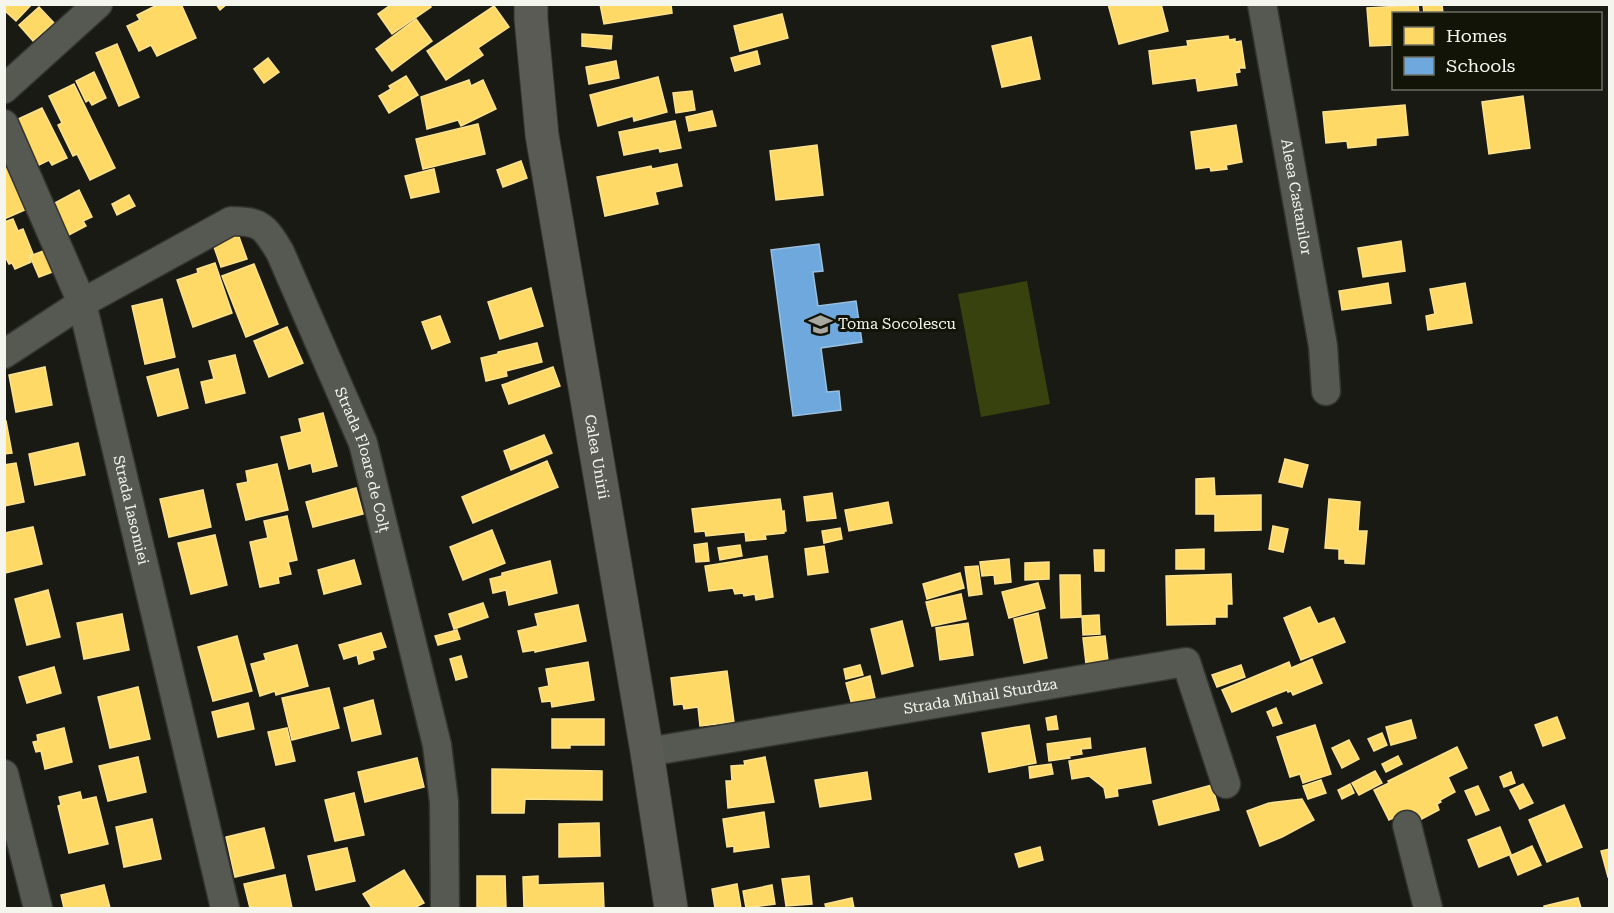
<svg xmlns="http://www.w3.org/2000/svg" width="1614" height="913" viewBox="0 0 1614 913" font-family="'Roboto Serif',serif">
  <rect width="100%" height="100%" fill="#191a14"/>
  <polygon fill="#38420e" points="1027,281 1050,404 981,417 958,294"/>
  <g fill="#ffd966" stroke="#fce28e" stroke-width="1.5">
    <polygon points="4,4 32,4 16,21 4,10"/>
    <polygon points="159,4 181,4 196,38 157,56 151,45 139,51 127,26 140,20 137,15"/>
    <polygon points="216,4 227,4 220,10"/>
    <polygon points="392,4 429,4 431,7 392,34 378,14"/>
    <polygon points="600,4 671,4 672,13 604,24"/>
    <polygon points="1108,4 1161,4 1168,31 1119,44"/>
    <polygon points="1423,4 1442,4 1443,14 1424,14"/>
    <polygon points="1418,5 1419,14 1394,14 1394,45 1370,46 1367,8"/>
    <polygon points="494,6 509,27 478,48 483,55 446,80 427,51"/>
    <polygon points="39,7 54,23 33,41 19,25"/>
    <polygon points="782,14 788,38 740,51 734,26"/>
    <polygon points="416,19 432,41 392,71 376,49"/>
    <polygon points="582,34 612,36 611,49 582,46"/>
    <polygon points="1228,36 1229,40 1235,39 1235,42 1241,41 1245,68 1239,68 1240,72 1235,73 1237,85 1198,91 1196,78 1153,84 1149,51 1188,46 1187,41"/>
    <polygon points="1031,37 1040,79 1002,87 992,46"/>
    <polygon points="117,44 139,97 119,106 96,53"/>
    <polygon points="757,51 760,64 735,71 731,58"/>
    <polygon points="268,58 279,72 264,83 254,69"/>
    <polygon points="616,61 619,78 589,84 586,67"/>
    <polygon points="94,72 106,98 92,105 89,100 86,102 76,81"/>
    <polygon points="406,76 418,95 389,113 379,96 391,89 389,86"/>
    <polygon points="658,77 667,112 634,121 633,116 598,126 590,95"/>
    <polygon points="469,80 471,86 483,80 496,109 461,126 458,120 427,129 421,97"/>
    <polygon points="74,84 115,168 90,180 77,154 73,156 58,125 62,123 49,96"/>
    <polygon points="692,91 695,110 676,113 673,93"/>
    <polygon points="1523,96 1530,148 1489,154 1482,102"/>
    <polygon points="1405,105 1408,135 1376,138 1376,145 1348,148 1347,141 1326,143 1323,112"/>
    <polygon points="42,108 67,158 52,165 49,160 31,169 14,121"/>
    <polygon points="712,111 716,126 689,131 686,117"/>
    <polygon points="675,121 681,148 660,152 659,148 624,155 619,132"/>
    <polygon points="478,124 485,154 423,169 416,139"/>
    <polygon points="1236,125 1242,162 1226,165 1227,169 1211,171 1210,167 1196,169 1191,132"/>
    <polygon points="817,145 823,195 776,200 770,151"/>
    <polygon points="8,160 29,208 4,219 4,162"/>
    <polygon points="521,161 527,178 503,187 497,170"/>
    <polygon points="677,164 682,186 655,192 658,204 605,216 597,177 651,166 652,169"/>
    <polygon points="434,169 439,192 411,198 405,176"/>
    <polygon points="79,190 92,217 83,221 86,226 65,237 49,206"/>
    <polygon points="129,195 135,206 117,215 112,204"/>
    <polygon points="13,219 18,231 23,229 33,254 29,256 31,262 15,269 12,263 9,264 4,254 4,222"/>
    <polygon points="238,234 247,259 221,267 213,244"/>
    <polygon points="1401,241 1405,271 1363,277 1358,248"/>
    <polygon points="46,250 55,271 39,277 30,256"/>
    <polygon points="215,263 232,313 193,327 177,280 198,273 197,269"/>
    <polygon points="254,264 278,324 246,337 222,276"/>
    <polygon points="1388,283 1391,303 1342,310 1339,291"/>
    <polygon points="1465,283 1472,323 1428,330 1426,316 1435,314 1430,289"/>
    <polygon points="531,288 543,326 500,339 488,302"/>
    <polygon points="162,299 175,357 145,364 132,306"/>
    <polygon points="440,316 450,342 432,349 422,322"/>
    <polygon points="287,327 303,363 269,377 254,341"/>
    <polygon points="537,343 542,362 506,371 507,376 486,381 481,358 498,354 498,352"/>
    <polygon points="235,355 245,393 206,403 201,382 214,379 209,361"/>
    <polygon points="45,367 52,405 16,412 9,375"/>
    <polygon points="553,367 560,386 509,404 502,385"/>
    <polygon points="178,369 188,408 158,416 147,377"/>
    <polygon points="323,413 337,466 313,472 311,463 289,469 281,437 302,432 299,419"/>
    <polygon points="4,421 6,421 12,453 4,454"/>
    <polygon points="544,435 552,453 511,470 504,451"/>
    <polygon points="78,443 85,475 35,485 29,454"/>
    <polygon points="1285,459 1308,465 1302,487 1279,482"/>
    <polygon points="547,461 558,487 473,523 462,497"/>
    <polygon points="16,463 24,502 4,506 4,465"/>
    <polygon points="277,464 288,510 246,520 237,484 248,482 246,471"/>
    <polygon points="1214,478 1215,496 1261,495 1261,530 1215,531 1215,514 1196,514 1196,479"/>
    <polygon points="356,488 363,514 313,527 306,502"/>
    <polygon points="203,490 211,527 169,537 160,499"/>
    <polygon points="832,493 836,518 807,521 804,497"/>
    <polygon points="780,499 782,512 784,511 786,531 784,531 784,533 765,535 766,539 746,541 745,532 706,536 705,531 695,532 692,509"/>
    <polygon points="1329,499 1360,502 1358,531 1367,531 1364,564 1345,563 1345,559 1339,559 1339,549 1325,548"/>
    <polygon points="888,502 892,523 849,531 845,510"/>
    <polygon points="287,516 297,560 288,562 291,574 278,577 279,583 260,587 250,542 268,538 264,521"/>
    <polygon points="1273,526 1288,529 1283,552 1269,549"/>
    <polygon points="33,527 42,564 5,573 4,533"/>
    <polygon points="840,528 842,539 824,543 822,531"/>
    <polygon points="492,530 505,563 463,580 450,547"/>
    <polygon points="215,535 227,585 191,594 178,543"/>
    <polygon points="707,543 709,561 696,562 694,545"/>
    <polygon points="740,545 742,556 720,560 718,548"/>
    <polygon points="824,546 828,572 808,575 805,549"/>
    <polygon points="1204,549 1204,569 1176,569 1176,550"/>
    <polygon points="1094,550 1104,550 1104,571 1095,571"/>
    <polygon points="767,556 773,597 756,600 755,594 744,596 743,593 735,594 733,588 709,591 705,566"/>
    <polygon points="1009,559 1011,582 995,584 994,575 982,576 980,562"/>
    <polygon points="354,560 361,584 324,594 318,570"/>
    <polygon points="550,561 557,593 509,605 506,590 493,593 490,579 502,576 502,573"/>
    <polygon points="1049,562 1049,579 1025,580 1025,563"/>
    <polygon points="978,566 982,594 969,596 965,567"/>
    <polygon points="960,573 964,588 927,599 923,584"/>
    <polygon points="1231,574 1232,604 1227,604 1227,617 1215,617 1215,624 1167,625 1166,576"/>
    <polygon points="1060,575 1080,575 1081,617 1061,618"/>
    <polygon points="1038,583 1045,608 1009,618 1002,592"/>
    <polygon points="48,590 60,637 27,645 15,599"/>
    <polygon points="961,594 966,619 932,626 926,602"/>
    <polygon points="483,603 488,617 454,629 449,614"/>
    <polygon points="578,605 586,641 535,652 535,650 523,652 518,631 538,626 535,614"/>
    <polygon points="1310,607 1318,624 1334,618 1345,642 1301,660 1284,618"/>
    <polygon points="1038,613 1047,658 1024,663 1014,619"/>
    <polygon points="122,614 129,650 84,659 77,623"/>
    <polygon points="1099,615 1100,634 1083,635 1082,616"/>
    <polygon points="902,621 913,666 882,674 871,629"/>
    <polygon points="968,623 973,655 940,660 936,628"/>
    <polygon points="457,630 460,639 438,645 435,636"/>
    <polygon points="381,633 386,647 372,651 374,659 359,664 357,655 344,659 339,645"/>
    <polygon points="237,636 252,691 213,701 198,647"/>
    <polygon points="1105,636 1108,661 1087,672 1083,638"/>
    <polygon points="297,645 308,686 276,695 275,691 260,696 251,664 266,660 264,654"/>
    <polygon points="461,656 467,677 456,680 450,659"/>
    <polygon points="1312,659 1322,683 1293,695 1291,691 1288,692 1287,690 1232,712 1222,690 1289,662 1291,668"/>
    <polygon points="588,662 594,700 552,707 551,701 542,702 539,688 549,686 546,669"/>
    <polygon points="860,665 863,675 846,679 844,669"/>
    <polygon points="1241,665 1245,677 1217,687 1212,675"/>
    <polygon points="54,667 61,693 27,703 19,677"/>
    <polygon points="727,671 734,722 700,726 698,707 684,709 683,704 674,705 671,678"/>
    <polygon points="870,676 875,698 852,705 846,683"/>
    <polygon points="138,687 150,739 110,748 98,697"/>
    <polygon points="329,688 339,728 292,740 282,698"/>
    <polygon points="373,700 381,734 352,741 344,708"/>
    <polygon points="248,703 254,729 218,737 212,712"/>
    <polygon points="1276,708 1282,723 1273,726 1267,712"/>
    <polygon points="1056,716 1058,729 1048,730 1046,718"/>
    <polygon points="1557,717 1565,738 1543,746 1535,725"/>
    <polygon points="552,719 604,719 604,745 570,745 570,748 552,748"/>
    <polygon points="1411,720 1416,738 1391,745 1386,727"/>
    <polygon points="1029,725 1036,763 989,772 982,733"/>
    <polygon points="1315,725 1331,774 1303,783 1300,774 1290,777 1277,737"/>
    <polygon points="64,728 72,762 45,769 41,751 36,752 33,742 38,741 37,735"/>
    <polygon points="287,728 295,761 276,765 268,732"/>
    <polygon points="1382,733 1387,745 1374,751 1368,739"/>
    <polygon points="1090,738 1091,748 1081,749 1082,754 1069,756 1070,758 1049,761 1047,744"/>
    <polygon points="1349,740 1359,759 1342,768 1332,748"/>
    <polygon points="1457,747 1467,768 1448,777 1455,792 1440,800 1441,802 1437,804 1439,810 1418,821 1414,813 1406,817 1404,813 1389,820 1374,790 1389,783 1388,781"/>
    <polygon points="1145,748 1151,783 1117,789 1118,796 1106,798 1104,788 1089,776 1072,779 1069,761"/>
    <polygon points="1398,756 1402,764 1386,772 1382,764"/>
    <polygon points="138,757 146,792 108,801 99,766"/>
    <polygon points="765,757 774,802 728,808 726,781 732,781 731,766 745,765 744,761"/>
    <polygon points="417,758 424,787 365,802 358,772"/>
    <polygon points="1051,764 1053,774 1030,778 1029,767"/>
    <polygon points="492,769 602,771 602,800 525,799 524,813 492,813"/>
    <polygon points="1375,771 1382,783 1359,795 1352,783"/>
    <polygon points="867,772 871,799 820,807 815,780"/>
    <polygon points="1511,772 1515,783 1504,787 1500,777"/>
    <polygon points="1321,780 1326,793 1308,799 1303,786"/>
    <polygon points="1350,784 1354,793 1342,799 1338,790"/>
    <polygon points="1523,784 1533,803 1520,809 1510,790"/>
    <polygon points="1212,785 1219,810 1159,825 1153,801"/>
    <polygon points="1478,786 1489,810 1476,815 1465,791"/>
    <polygon points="80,792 82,800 96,797 108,844 69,853 58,806 61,805 59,797"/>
    <polygon points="354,793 364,835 335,841 325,800"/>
    <polygon points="1302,799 1314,820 1282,837 1260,846 1247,811 1269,803"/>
    <polygon points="1564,805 1582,847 1547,862 1529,820"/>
    <polygon points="764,812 769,847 734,852 734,846 727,847 723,819"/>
    <polygon points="152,819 161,859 124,867 116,827"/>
    <polygon points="599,823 600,856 559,857 559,824"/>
    <polygon points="1500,827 1511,854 1479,867 1468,840"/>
    <polygon points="264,828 274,868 235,877 226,837"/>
    <polygon points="1532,846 1541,865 1518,875 1510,856"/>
    <polygon points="1040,847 1043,860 1019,867 1015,854"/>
    <polygon points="347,848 355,881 316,890 308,856"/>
    <polygon points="1610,849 1610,876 1608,877 1601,851"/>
    <polygon points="404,870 424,903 414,908 372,908 363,894"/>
    <polygon points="285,875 292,908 250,908 244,884"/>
    <polygon points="477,876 505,876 506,907 477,908"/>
    <polygon points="538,876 538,885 603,883 604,908 524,908 523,877"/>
    <polygon points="809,876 812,904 786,906 782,879"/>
    <polygon points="737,884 741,908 715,908 712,889"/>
    <polygon points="104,885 110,908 64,908 61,895"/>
    <polygon points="772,885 775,904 746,908 743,891"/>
    <polygon points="852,898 854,908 826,908 825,904"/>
    <polygon points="1578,898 1581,908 1544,908 1544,906"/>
  </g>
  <polygon fill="#6fa8dc" stroke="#97bfe1" stroke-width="1.5" points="819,244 823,271 813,272 818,306 856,301 862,342 821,348 827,392 839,391 841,410 793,416 771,250"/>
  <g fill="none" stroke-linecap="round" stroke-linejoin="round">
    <defs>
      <g id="street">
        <path id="s1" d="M1262,4L1323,346L1326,391"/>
        <polyline points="4,89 98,4"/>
        <path id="s2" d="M4,124L82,303L225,908"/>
        <path id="s3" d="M4,354L82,303L231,221C261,221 265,227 280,252L363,443L437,745L444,802L445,908"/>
        <path id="s4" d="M647,752L1186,662L1226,784"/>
        <polyline points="4,774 38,908"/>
        <polyline points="1407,825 1428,908"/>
      </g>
      <g id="secondary">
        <path id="s5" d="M531,4V19L542,135L647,752L671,908"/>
      </g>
    </defs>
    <use href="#street" stroke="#33342f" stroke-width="31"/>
    <use href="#secondary" stroke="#33342f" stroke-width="35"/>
    <use href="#street" stroke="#565852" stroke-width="28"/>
    <use href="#secondary" stroke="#5a5b54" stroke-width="33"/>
  </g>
  <defs>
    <symbol id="school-bare" viewBox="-9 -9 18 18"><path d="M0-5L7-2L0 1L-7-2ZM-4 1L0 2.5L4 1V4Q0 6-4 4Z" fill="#a7a9a1" stroke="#111407" stroke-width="2.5" paint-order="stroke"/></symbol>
  </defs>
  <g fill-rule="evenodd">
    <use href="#school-bare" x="804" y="308" width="33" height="33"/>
  </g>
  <g text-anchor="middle" stroke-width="6" stroke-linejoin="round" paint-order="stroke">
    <g font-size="15" fill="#f4f6ed" stroke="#111407">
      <text dy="5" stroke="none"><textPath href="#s1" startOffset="196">Aleea Castanilor</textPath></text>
      <text dy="5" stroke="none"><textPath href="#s5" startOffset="458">Calea Unirii</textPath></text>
      <text dy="5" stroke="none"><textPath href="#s3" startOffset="550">Strada Floare de Colț</textPath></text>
      <text dy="5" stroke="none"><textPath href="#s2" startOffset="408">Strada Iasomiei</textPath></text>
      <text dy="5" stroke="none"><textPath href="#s4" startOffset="338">Strada Mihail Sturdza</textPath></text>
    </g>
    <g font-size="15" fill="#f4f6ed" stroke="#111407" text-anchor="start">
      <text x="838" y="329">Toma Socolescu</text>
    </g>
  </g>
  <rect width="1614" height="913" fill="none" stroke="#f4f6ed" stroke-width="12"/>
  <rect x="1392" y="12" width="210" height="78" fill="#111407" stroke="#6c6e63" stroke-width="1.5"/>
  <rect x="1404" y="27" width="30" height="18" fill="#ffd966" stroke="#6c6e63" stroke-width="1.5"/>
  <text x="1446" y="42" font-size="18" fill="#f4f6ed">Homes</text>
  <rect x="1404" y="57" width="30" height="18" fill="#6fa8dc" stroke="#6c6e63" stroke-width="1.5"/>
  <text x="1446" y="72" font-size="18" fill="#f4f6ed">Schools</text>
</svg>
